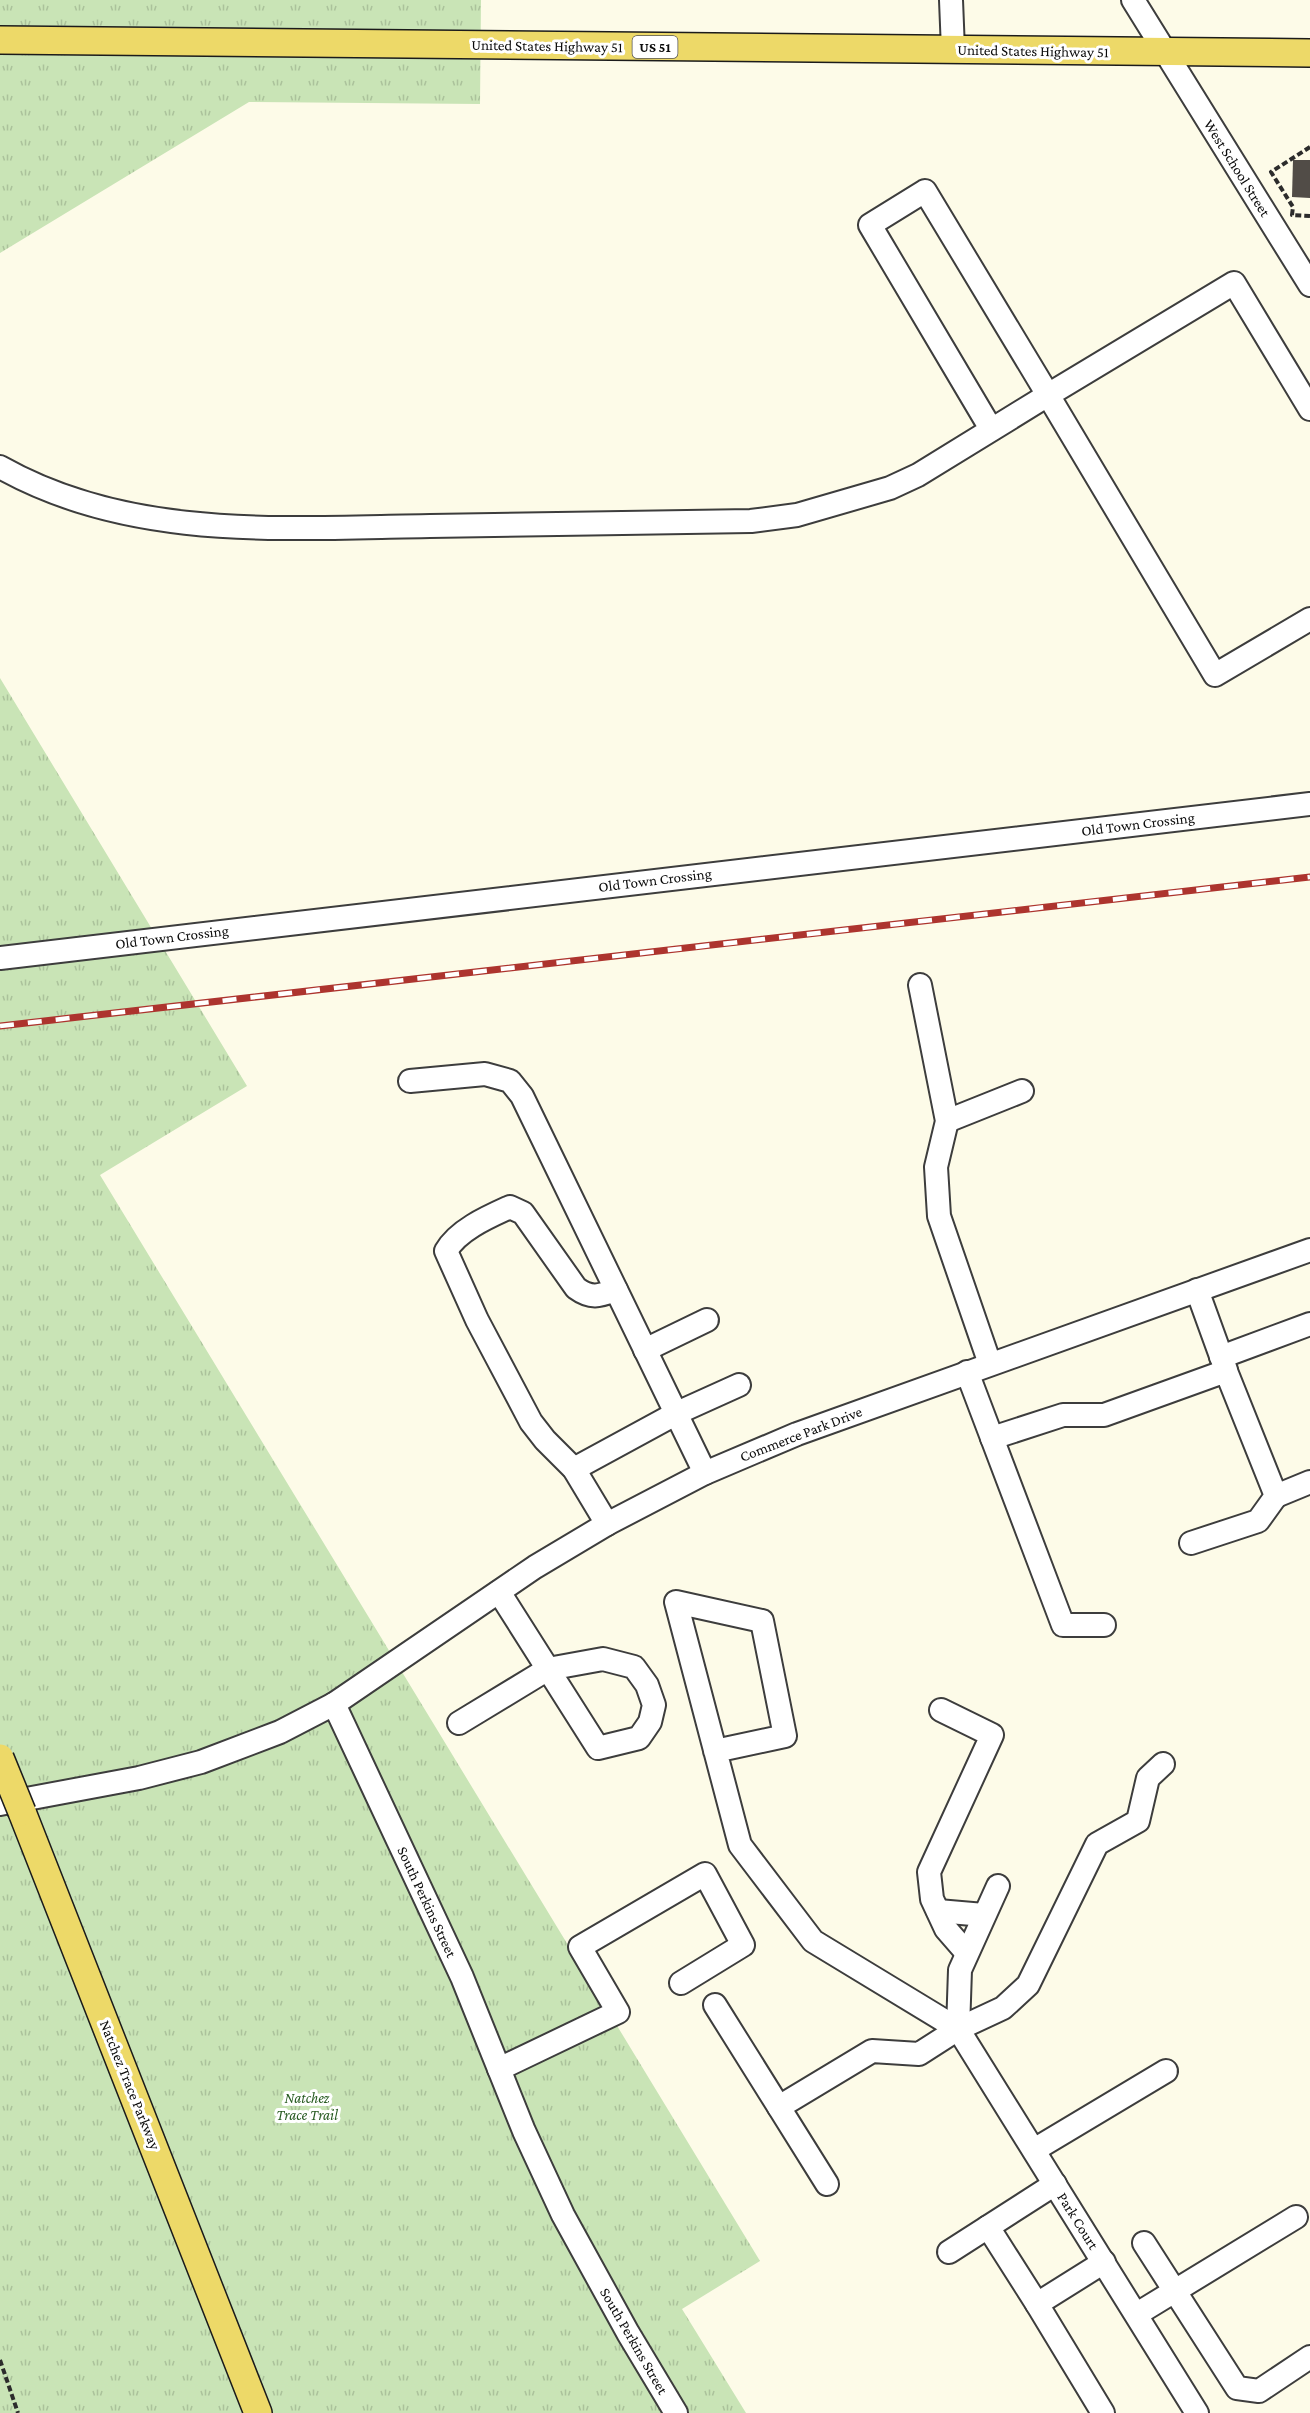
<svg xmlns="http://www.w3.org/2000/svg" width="1310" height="2413" viewBox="0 0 1310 2413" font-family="'Crimson Pro',serif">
  <defs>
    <pattern id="grass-tufts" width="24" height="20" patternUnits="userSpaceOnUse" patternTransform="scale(1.5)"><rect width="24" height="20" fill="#c9e4b6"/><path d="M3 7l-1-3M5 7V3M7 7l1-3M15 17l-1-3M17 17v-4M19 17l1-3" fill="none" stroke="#abc29b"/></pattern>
  </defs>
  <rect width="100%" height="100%" fill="#fdfbe8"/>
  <g fill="url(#grass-tufts)">
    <polygon points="0,0 481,0 480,104 249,102 0,253"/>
    <polygon points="0,678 247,1086 100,1175 760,2261 682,2309 746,2413 0,2413"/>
  </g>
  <polygon fill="#514c47" points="1293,160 1310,160 1310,198 1292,197"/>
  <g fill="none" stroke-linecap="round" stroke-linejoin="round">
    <defs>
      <g id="minor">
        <polyline points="951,0 953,50"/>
        <polyline points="1133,0 1310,285"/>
        <polyline points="1310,409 1234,283 1048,395 1215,675 1310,619"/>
        <path d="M0,467C131,541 285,528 430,526C537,524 644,523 751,521L797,515L890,488L918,475L1048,395L925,191L870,225L991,429"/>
        <polyline points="0,958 1310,804"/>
        <polyline points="920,985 947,1121 936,1167 939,1216 990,1364"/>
        <polyline points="410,1081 485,1074 510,1081 522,1096 705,1473"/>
        <polyline points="947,1121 1022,1091"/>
        <polyline points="1197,1290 1226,1370"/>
        <polyline points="645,1350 707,1320"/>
        <polyline points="1221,1357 1310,1324"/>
        <polyline points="967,1372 1063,1625 1104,1625"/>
        <polyline points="992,1438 1063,1415 1104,1415 1226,1371 1276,1496 1258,1521 1191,1543"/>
        <polyline points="574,1469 677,1413 739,1385"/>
        <polyline points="1276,1496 1310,1482"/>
        <path d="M607,1524L574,1469L545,1440L531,1422L477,1320L446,1251C458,1230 488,1217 510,1207L523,1213L576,1288C591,1299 599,1296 616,1290"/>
        <polyline points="334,1704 462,1977 524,2131 563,2215 628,2333 676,2413"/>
        <polyline points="941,1710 992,1735 929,1872 932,1899 946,1929 966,1952"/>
        <polyline points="459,1723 548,1669 603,1659 634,1667 647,1685 654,1705 650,1722 639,1738 598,1748 499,1592"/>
        <polyline points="715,1751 785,1736 762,1621 676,1602 740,1845 813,1941 958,2029 1197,2413"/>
        <polyline points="0,1804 139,1778 201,1762 280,1732 334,1704 535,1567 607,1524 705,1473 797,1434 1310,1250"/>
        <polyline points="938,1911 984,1915"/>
        <polyline points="715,2005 827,2184"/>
        <polyline points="958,2029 960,1970 998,1886"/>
        <polyline points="499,2069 618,2012 580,1947 705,1874 743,1945 681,1983"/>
        <polyline points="779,2107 872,2051 919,2054 958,2029 1003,2008 1028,1985 1097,1844 1138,1821 1148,1778 1163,1764"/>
        <polyline points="1034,2150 1166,2071"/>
        <polyline points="1144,2243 1237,2388 1259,2391 1310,2357"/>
        <polyline points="949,2252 988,2227"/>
        <polyline points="1037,2304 988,2227 1055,2184"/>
        <polyline points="1137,2314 1296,2217"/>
        <polyline points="1103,2413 1037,2304 1104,2262"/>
      </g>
      <g id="major">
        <polyline points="0,40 1310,53"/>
        <polyline points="22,1812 258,2413"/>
      </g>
    </defs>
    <use href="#minor" stroke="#3d3d3d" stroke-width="26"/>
    <use href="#major" stroke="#1b1b1b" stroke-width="30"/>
    <g stroke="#2c2c2c" stroke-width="4" stroke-dasharray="6 3" stroke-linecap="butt">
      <polyline points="1310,147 1271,172 1293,207 1292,215 1310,216"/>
      <polyline points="0,2360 18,2413"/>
    </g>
    <use href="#minor" stroke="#fff" stroke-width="22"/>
    <use href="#major" stroke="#edd968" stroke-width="27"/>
    <defs>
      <polyline id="rail" points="0,1026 1310,877"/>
    </defs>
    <use href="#rail" stroke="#ad342e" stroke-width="7"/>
    <use href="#rail" stroke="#fff" stroke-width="4.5" stroke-dasharray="14" stroke-linecap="butt"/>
    <defs>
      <polyline id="major-bridge" points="0,1758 22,1812"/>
    </defs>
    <use href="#major-bridge" stroke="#1b1b1b" stroke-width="30" stroke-linecap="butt"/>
    <use href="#major-bridge" stroke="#edd968" stroke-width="27"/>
  </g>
  <g text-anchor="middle" stroke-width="6" stroke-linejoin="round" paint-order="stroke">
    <rect fill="#fff" stroke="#545454" stroke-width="1.5" x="632.5" y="36" width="45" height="22" rx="4.5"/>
    <g font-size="14" font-weight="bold" fill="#0a0a0a">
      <text x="655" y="52">US 51</text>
    </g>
    <g font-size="15" fill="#0a0a0a" stroke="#fff">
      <text transform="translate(547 46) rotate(1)" y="5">United States Highway 51</text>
      <text transform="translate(1033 51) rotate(1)" y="5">United States Highway 51</text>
      <text transform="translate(1237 168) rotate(58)" y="5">West School Street</text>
      <text transform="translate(1138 824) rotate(-7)" y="5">Old Town Crossing</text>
      <text transform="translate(655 880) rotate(-7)" y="5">Old Town Crossing</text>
      <text transform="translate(172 937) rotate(-7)" y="5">Old Town Crossing</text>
      <text transform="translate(801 1434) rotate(-21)" y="5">Commerce Park Drive</text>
      <text transform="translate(427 1902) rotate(65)" y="5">South Perkins Street</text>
      <text transform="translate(130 2085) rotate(68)" y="5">Natchez Trace Parkway</text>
      <text transform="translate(1078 2221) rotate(58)" y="5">Park Court</text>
      <text transform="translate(634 2341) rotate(60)" y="5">South Perkins Street</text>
    </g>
    <g font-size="15" font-style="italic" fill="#275b21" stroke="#fff">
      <text x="307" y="2103">Natchez<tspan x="307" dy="17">Trace Trail</tspan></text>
    </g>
  </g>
</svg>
